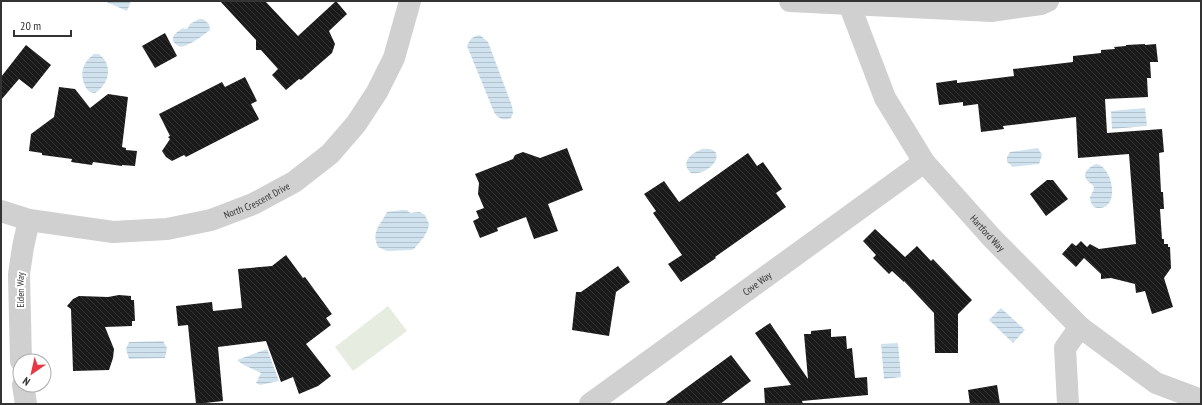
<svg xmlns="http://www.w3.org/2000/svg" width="1202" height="405" viewBox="0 0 1202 405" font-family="'PT Sans Narrow',sans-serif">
  <defs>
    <pattern id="water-rules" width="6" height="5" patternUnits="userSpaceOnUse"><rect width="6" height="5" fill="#cfe2ee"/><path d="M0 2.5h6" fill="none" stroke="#b2c2cd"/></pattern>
    <pattern id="building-back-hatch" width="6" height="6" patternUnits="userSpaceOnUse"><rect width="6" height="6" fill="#1a1a1a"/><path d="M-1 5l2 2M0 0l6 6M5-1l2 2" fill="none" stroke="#333"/></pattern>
  </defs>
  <rect width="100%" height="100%" fill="#fff"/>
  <polygon fill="#e6ecdf" points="388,306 407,331 353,371 335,347"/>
  <g fill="url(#water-rules)">
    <polygon points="104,1 131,1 127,11"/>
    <path d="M199,19H203L209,24L210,30C201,37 192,44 181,47C167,41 173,34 183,28L185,29L188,28L190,24Z"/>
    <path d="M480,35L488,42L512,106L513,113L511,118C504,121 498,119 494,112L467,46C470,39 473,36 480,35Z"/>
    <path d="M94,54H99C113,65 110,83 95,93C90,93 87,90 85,86C79,73 83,62 94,54Z"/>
    <polygon points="1145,108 1147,126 1112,129 1111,111"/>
    <polygon points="1038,148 1042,155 1039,164 1012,167 1011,165 1007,162 1007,157 1010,152"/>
    <path d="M702,149C730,146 713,176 691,173C679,162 692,153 702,149Z"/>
    <path d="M1097,164C1114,169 1119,208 1100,208C1098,208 1096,208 1094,207C1092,205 1090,201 1090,198C1091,194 1094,191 1094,187C1092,184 1089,183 1087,180C1081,173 1091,165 1097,164Z"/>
    <path d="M402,210H407L410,213L420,212L425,215L429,224L428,229L424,237L414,249L411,250L387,251L378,247C371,231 380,226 387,212Z"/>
    <polygon points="1001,308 1025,330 1013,343 989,320"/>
    <polygon points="163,341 167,348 165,358 129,359 126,349 129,342"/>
    <polygon points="898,343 901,377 884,379 881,344"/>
    <polygon points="267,349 279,381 260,385 256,383 261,373 242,364 237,360"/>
  </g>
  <g fill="url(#building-back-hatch)">
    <polygon points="220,1 265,1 298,36 336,1 347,14 329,31 335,44 332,53 301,80 299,79 286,90 272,75 278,69 261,50 256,50 256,40"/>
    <polygon points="165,33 177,56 155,68 142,46"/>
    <polygon points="1145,44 1145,45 1156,44 1158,62 1150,62 1151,78 1147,78 1148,97 1105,99 1107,133 1162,129 1164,152 1159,153 1161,192 1163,192 1164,209 1160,209 1162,239 1164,239 1164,244 1168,244 1168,247 1170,247 1171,268 1164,278 1173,307 1152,314 1145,291 1136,293 1135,284 1111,278 1101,279 1101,274 1084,258 1076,267 1062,254 1072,243 1076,246 1081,241 1087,247 1090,244 1099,249 1136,244 1129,154 1078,158 1076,117 1003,126 1004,129 981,132 978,104 963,106 963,102 939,105 936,83 957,80 957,83 1014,76 1013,69 1073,62 1073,56 1101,53 1101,50 1115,49 1114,47 1126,46 1126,45"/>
    <polygon points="26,45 51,65 32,89 19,79 1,100 1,77"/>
    <polygon points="245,77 257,101 251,104 259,119 258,120 186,157 184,155 172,161 166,157 162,151 170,139 168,137 170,136 159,114 222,82 225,87"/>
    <polygon points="59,87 75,89 90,108 108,94 128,97 122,147 126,148 126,150 137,151 135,166 122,165 122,166 93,162 92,165 71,162 72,159 42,155 42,153 29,151 31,134 54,117"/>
    <polygon points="567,148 583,190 548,204 558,231 534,239 526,217 497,228 498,231 480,238 473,221 479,218 476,211 484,208 478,194 479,183 475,174 513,159 515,155 523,152 540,158"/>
    <polygon points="748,153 757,166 763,162 782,189 776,193 786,207 715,257 716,258 681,282 668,264 682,255 653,213 656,211 644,194 664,181 679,202"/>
    <polygon points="1047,180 1053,180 1068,199 1046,216 1030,194"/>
    <polygon points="875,229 905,257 917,246 931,261 933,259 972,300 958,314 958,353 935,353 934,313 904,281 904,282 892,271 889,274 873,258 876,255 863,241"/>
    <polygon points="286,255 303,278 305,277 332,314 326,318 331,325 306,344 331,376 318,386 299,394 293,377 281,382 266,341 218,347 223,401 196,404 188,325 178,326 176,306 212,302 213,311 242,308 238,269 272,266"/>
    <polygon points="618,266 630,282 616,292 609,336 572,330 576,292 581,292"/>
    <polygon points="119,295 131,296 131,300 134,300 135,321 132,321 132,326 105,327 114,349 113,358 109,370 73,371 71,309 67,306 73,299 79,296 108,297"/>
    <polygon points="770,323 808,379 804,334 811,334 811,331 831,329 831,337 846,336 847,349 852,348 855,378 867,377 868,395 802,401 803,404 765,404 764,388 791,385 755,333"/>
    <polygon points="731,355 751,381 720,404 664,404"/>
    <polygon points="997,385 1000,404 970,404 968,390"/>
  </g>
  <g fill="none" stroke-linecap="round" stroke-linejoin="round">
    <g stroke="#d0d0d0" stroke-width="22">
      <polyline points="790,1 991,11 1041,4 1048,1"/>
      <path id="s1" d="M848,1L885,98L924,162L992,238L1080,327L1156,383L1201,400"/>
      <path id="s2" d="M1,211L29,220L113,232L167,229L211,220L253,204L294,182L330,154L356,124L377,92L394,58L410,1"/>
      <polyline points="21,361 19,274 23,247 29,220"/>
      <polyline points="23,385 26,404"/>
      <path id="s3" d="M590,404L924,162"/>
      <polyline points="1068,404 1065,348 1080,327"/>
    </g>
  </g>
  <g text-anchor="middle" stroke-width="4" stroke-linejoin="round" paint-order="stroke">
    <g font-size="10" fill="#333" stroke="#fff">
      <text dy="4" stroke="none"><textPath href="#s2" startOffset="263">North Crescent Drive</textPath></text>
      <text dy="4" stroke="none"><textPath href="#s1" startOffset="274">Hartford Way</textPath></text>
      <text dy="4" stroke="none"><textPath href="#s3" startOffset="206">Cove Way</textPath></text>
      <text transform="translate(20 290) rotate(-90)" y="4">Elden Way</text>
    </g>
  </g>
  <rect width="1202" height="405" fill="none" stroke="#333333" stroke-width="4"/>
  <g transform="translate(32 373) rotate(214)"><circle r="19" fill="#ffffff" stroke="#adadad"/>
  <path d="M0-3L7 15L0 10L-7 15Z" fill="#e63946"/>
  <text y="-6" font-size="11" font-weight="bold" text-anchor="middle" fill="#333333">N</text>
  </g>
  <path d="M14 30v6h57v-6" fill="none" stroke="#333333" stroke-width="2"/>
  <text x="20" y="30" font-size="12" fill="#333333" stroke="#ffffff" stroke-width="3" paint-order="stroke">20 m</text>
</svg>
